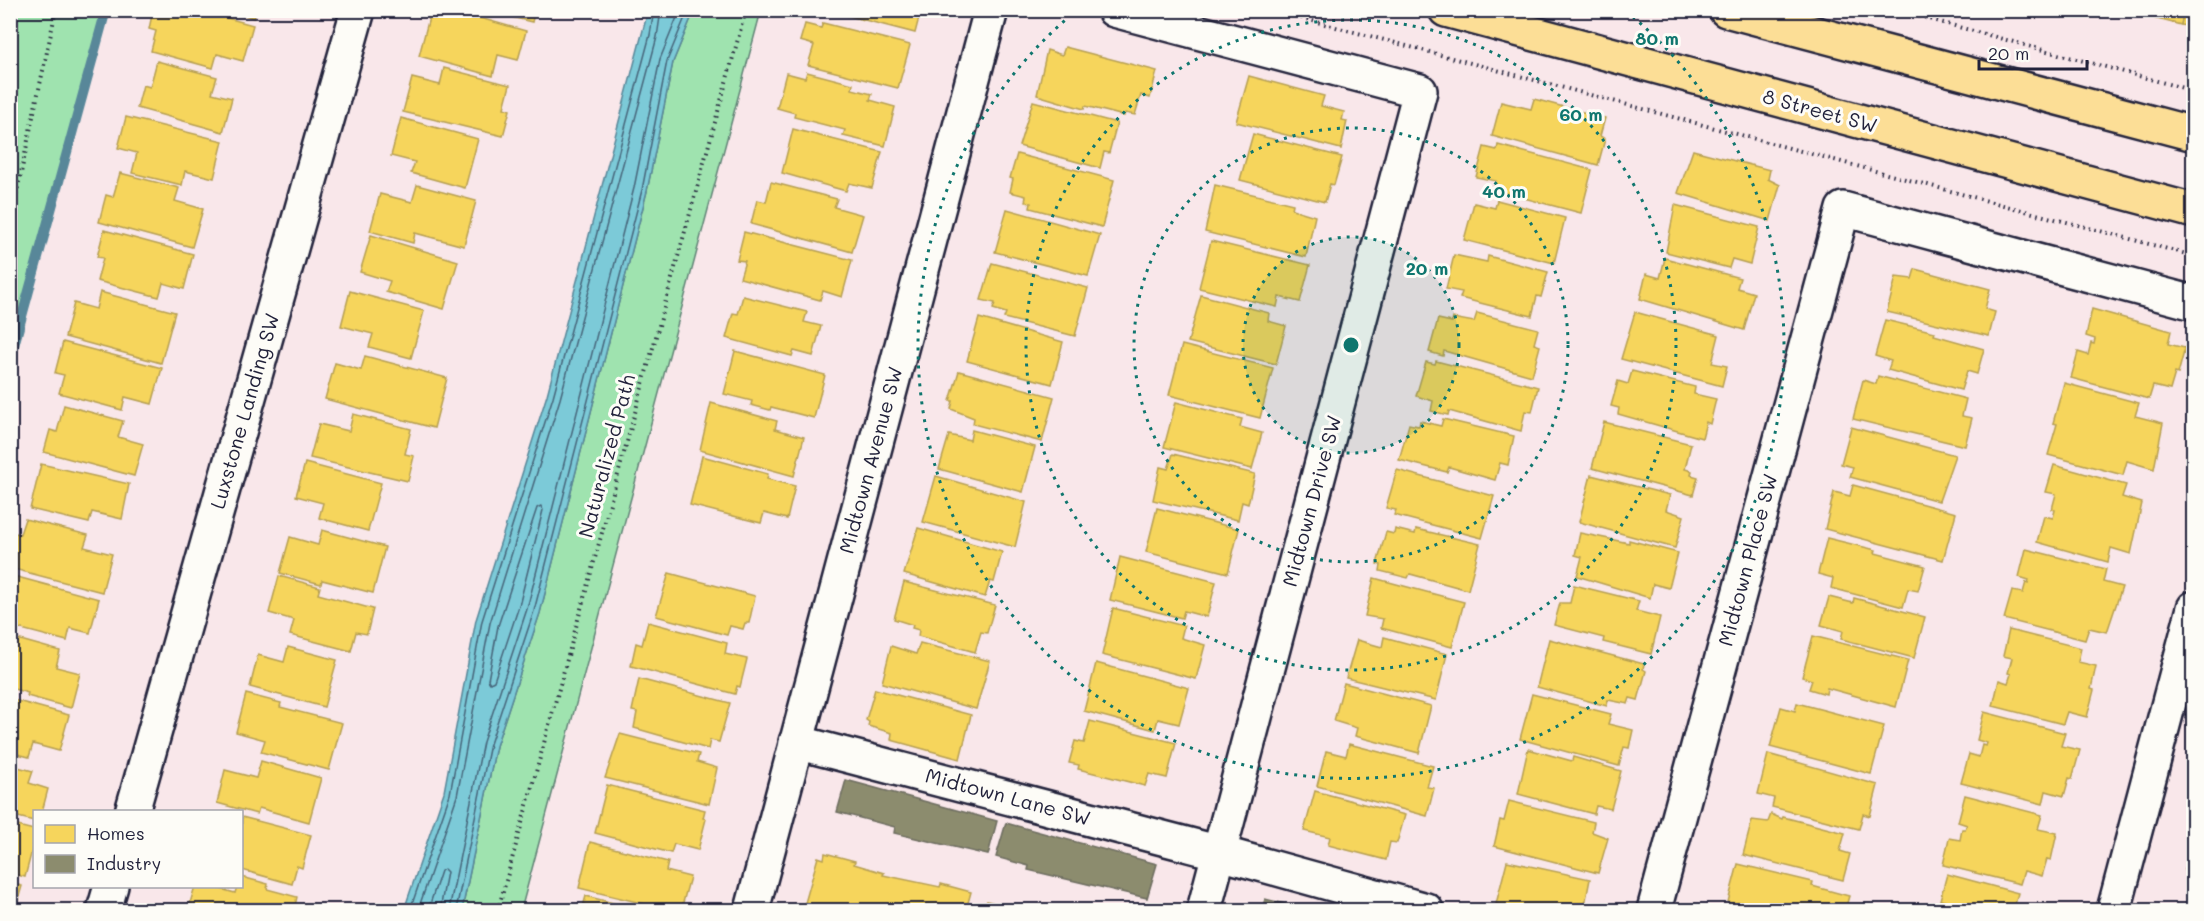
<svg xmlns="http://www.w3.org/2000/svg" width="2204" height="921" viewBox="0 0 2204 921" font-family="Mali,sans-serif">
  <rect width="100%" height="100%" fill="#f9e7ea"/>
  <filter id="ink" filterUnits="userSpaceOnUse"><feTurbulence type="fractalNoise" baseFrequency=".0167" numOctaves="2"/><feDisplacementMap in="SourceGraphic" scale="12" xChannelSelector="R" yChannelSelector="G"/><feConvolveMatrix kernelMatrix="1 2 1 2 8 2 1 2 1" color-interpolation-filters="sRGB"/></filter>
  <g filter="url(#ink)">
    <g fill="#9fe3af" stroke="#608275" stroke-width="1.5">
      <polygon points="18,11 107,11 11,367 10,39"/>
      <polygon points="694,11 761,11 521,910 462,910 496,746 540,613 647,191 673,62"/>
    </g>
    <polygon fill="#7ccad8" stroke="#588799" stroke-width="1.5" points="648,11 694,11 673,62 647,191 540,613 496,746 462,910 404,910 444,792 476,620 547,395"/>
    <g fill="#f6d55c" stroke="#b69f52" stroke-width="1.5">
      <polygon points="153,10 198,10 253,25 243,61 217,54 213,68 151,51 156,31 149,29"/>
      <polygon points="228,10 257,10 254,18"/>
      <polygon points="431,10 452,10 526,31 518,60 498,55 493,76 419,56"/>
      <polygon points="483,10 535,10 532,22"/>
      <polygon points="826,10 921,10 915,33"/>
      <polygon points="2134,10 2159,10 2157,19 2134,13"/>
      <polygon points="2159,10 2184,10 2181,25 2157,19"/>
      <polygon points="2184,10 2194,10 2194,28 2181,25"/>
      <polygon points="823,23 910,45 898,88 808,65 814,45 800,41 805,24 821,28"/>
      <polygon points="1065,47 1157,71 1150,98 1141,95 1135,115 1125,113 1124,116 1085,106 1084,109 1037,95 1047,50 1062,55"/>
      <polygon points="157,61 217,77 212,93 232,98 223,132 137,108 143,85 150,87"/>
      <polygon points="444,68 510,85 504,108 510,110 503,136 403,112 412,78 440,85"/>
      <polygon points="807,72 853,84 852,89 872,94 870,100 895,107 885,146 843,136 845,130 794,117 795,113 777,108 786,73 805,78"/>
      <polygon points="1249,76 1324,96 1321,106 1344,112 1342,120 1347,121 1341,149 1236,122"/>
      <polygon points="1534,99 1605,118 1600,136 1605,139 1598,165 1492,136 1501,102 1531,109"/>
      <polygon points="1033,101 1117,123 1109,153 1104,152 1100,168 1019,146"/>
      <polygon points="126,117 223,141 214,178 185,171 182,185 132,173 137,153 118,148"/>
      <polygon points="401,118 478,139 465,188 411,173 415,162 391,156"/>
      <polygon points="793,129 882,152 872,188 849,183 846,191 782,173"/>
      <polygon points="1253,134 1342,157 1334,185 1330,184 1325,202 1240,180"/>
      <polygon points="1498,145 1592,170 1581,213 1493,190 1496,181 1476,177 1484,147 1497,150"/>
      <polygon points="1693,150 1770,170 1768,179 1780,185 1770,221 1678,193"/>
      <polygon points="1017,154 1114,180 1102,227 1030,208 1031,203 1025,202 1026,196 1010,192 1013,179 1010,178"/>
      <polygon points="120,173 179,188 175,201 203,209 192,247 99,222 106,195 113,197"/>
      <polygon points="771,182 837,199 834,207 863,215 852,252 751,224 757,200 766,202"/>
      <polygon points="417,185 476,201 464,246 415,233 413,243 370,231 380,194 412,202"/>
      <polygon points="1215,185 1293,204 1292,209 1315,216 1306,257 1205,232"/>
      <polygon points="1497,200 1565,218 1554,263 1464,240 1474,203 1495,208"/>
      <polygon points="1675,205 1759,227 1750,264 1732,259 1729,268 1666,252"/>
      <polygon points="1007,209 1100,235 1088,276 995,252"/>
      <polygon points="104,230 193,254 184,289 163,283 159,297 97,281 103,258 97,257"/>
      <polygon points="744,232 852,260 842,297 823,291 820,300 740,278 745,261 737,260"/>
      <polygon points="371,235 458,261 444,309 386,292 390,281 360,272"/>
      <polygon points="1211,241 1310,265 1300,302 1279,297 1277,307 1199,288"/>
      <polygon points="1454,255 1487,262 1488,256 1548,272 1541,297 1537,296 1532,316 1460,298 1462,292 1446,289"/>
      <polygon points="1665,258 1740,278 1737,288 1754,293 1744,330 1640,299 1646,274 1660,278"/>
      <polygon points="992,263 1088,288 1075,336 1004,318 1006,313 993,309 995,303 981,300"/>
      <polygon points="1915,269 1990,289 1985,309 1995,312 1989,336 1887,312 1896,277 1912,279"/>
      <polygon points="350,291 424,311 411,358 369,347 373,334 341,326"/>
      <polygon points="100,292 175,312 161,363 65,337 74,303 96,309"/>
      <polygon points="1201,295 1269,313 1268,321 1286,326 1276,364 1188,342"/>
      <polygon points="743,296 807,312 804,322 821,326 813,356 794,351 792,356 726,338 733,313 738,314"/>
      <polygon points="2092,309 2171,331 2168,344 2185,348 2178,374 2175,373 2170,390 2153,386 2149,399 2071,378 2078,352 2088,355 2091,343 2094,344 2095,339 2086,336"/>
      <polygon points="1635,312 1719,335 1712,363 1727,366 1722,386 1621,359"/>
      <polygon points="1477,313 1538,329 1534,344 1540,346 1532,376 1444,351 1443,356 1429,352 1438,319 1452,322 1453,318 1474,322"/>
      <polygon points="979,318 1063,342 1052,384 967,361"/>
      <polygon points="1885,320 1935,332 1934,335 1984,349 1977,374 1967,371 1961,390 1888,370 1891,361 1875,356"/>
      <polygon points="63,342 162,368 152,404 125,397 122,410 59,393 64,375 55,373"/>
      <polygon points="1182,345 1273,368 1260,418 1169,395"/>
      <polygon points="735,351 825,375 814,418 771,407 770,410 751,405 752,401 724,394"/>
      <polygon points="365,356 447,378 434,428 325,399 335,363 361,370"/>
      <polygon points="1436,361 1538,387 1532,412 1525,411 1521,431 1449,411 1448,415 1431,411 1433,401 1416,396 1426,362 1435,364"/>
      <polygon points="959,371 1054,397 1042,442 973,424 974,418 951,409 953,401 950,401"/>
      <polygon points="1632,371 1695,387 1694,394 1716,399 1710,424 1706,422 1702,438 1618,414 1619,408 1611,406 1618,381 1628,384"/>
      <polygon points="1878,376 1966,399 1962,416 1972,418 1965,446 1853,419 1863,380 1876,384"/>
      <polygon points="2064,383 2139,403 2135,416 2163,423 2154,469 2127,461 2123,475 2048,455 2057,424 2053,423"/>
      <polygon points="1176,402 1242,419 1240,427 1262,433 1252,469 1164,447"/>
      <polygon points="711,403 777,421 775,429 804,437 794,476 700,450"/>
      <polygon points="64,405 123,421 118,437 143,444 134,476 44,452 50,430 57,432"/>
      <polygon points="353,414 411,429 405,454 414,456 408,481 310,458 319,424 349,431"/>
      <polygon points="1443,419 1514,436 1508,465 1500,463 1495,480 1449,467 1447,472 1399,460 1409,424 1419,426 1420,421 1441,426"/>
      <polygon points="1604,422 1691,444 1685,469 1692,471 1691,475 1698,477 1693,495 1592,468"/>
      <polygon points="1851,427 1955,455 1939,501 1850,477 1853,467 1841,464"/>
      <polygon points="972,430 1035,447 1023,492 939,469 949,435 970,440"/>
      <polygon points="1173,454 1255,474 1248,504 1242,502 1238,520 1153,500 1160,467 1168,469"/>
      <polygon points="702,456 768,474 767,479 795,486 787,519 764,513 761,523 690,505"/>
      <polygon points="305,463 381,483 368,531 319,518 323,503 296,496"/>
      <polygon points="41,464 129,484 122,519 92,512 89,523 30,509"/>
      <polygon points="2054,465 2126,485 2122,497 2142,503 2131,554 2111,548 2108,562 2037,542 2044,516 2053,518 2055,510 2052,509 2056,494 2046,492"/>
      <polygon points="1397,470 1494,496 1482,538 1394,515 1396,510 1386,508"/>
      <polygon points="1591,475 1670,495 1666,510 1684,516 1675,548 1579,522"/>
      <polygon points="936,476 1026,502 1015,547 923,522"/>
      <polygon points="1853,485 1956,513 1943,560 1825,529 1834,492 1850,496"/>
      <polygon points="1157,508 1239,529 1228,573 1146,552"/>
      <polygon points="25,519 88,535 84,547 112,554 102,592 10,568 10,532 20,534"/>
      <polygon points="918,528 1002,552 994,582 990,581 985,597 904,574"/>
      <polygon points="1395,529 1415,534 1416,529 1480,544 1468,590 1410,574 1408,578 1380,571 1381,565 1377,564 1386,532 1394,534"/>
      <polygon points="322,530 385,547 373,593 322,580 321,584 280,573 290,537 318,545"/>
      <polygon points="1580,533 1629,543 1629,540 1678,553 1669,588 1653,584 1650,598 1577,576 1582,557 1575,555"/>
      <polygon points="1827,538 1876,550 1875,553 1925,566 1918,591 1908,589 1903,607 1831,588 1833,578 1818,574"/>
      <polygon points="2026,549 2106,569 2103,582 2122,587 2107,632 2089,628 2085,640 2004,619 2012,591 2023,593 2026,582 2028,583 2029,580 2019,577"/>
      <polygon points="1120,557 1216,582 1207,617 1184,611 1182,618 1110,600"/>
      <polygon points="669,573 755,596 749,623 745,623 743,629 730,626 727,635 656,616"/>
      <polygon points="10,575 99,599 90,633 70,628 67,641 10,626"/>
      <polygon points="279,576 320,587 318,594 373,609 367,634 356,632 351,651 290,635 294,620 269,613"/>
      <polygon points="1374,578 1464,602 1452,647 1381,628 1383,619 1365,616"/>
      <polygon points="904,582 995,605 987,633 981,632 975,652 918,636 919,630 912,628 913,625 894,619"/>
      <polygon points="1574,585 1639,601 1636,611 1660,617 1651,654 1603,642 1604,638 1554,625 1560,603 1570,603"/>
      <polygon points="1829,597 1853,603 1854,598 1925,617 1914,658 1841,639 1843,631 1821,625"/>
      <polygon points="1113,608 1184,626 1181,638 1205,645 1196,679 1102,655"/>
      <polygon points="648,622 727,643 725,654 747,659 740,687 737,686 735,694 631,666 636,643 642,645"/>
      <polygon points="2009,630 2081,648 2078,662 2096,666 2091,689 2094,690 2087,717 2067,712 2063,724 1993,706 1999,680 2008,683 2011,674 2008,673 2012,658 2003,656"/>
      <polygon points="1813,636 1908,660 1896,707 1827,688 1826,694 1809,689 1812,680 1802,677"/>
      <polygon points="10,637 60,651 56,667 80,673 71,708 27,696 28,693 10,688"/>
      <polygon points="1384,637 1447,654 1436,700 1346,678 1357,640 1382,647"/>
      <polygon points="1549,639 1644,664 1643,669 1646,671 1638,700 1630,698 1628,704 1608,700 1607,706 1537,687"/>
      <polygon points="920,643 990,661 976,709 882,683 891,646 916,654"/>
      <polygon points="288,647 337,660 324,707 250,687 258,655 284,662"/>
      <polygon points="1096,663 1189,688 1179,724 1158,719 1155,730 1084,711"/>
      <polygon points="639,679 730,703 719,742 710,740 708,749 634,728 637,712 632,711"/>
      <polygon points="1344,683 1431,706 1419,753 1355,736 1357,728 1334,721"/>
      <polygon points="875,689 971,715 960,759 891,740 892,733 868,726 869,722 866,720"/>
      <polygon points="246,694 281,703 280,707 342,723 329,770 261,752 265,740 236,732"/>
      <polygon points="1532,694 1611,714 1608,724 1633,730 1629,748 1624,747 1619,766 1520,739"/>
      <polygon points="10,699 69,715 59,751 33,744 29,757 10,752"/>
      <polygon points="1797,703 1884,726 1871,774 1770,747 1781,707 1795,711"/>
      <polygon points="1984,712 2065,733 2061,746 2080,750 2072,779 2069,778 2064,796 2046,791 2043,804 1961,783 1969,754 1979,757 1982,745 1986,746 1987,743 1977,740"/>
      <polygon points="1090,721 1176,743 1167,778 1149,774 1145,786 1078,769 1079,765 1069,763 1075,741 1084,743"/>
      <polygon points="620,734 699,754 697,762 717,768 709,804 605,778"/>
      <polygon points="1349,744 1433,766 1427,787 1434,788 1427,816 1317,786 1326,751 1346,756"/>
      <polygon points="1528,749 1572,761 1573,757 1621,771 1611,809 1596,806 1594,814 1518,794"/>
      <polygon points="1768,754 1878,785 1870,816 1863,814 1859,829 1772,807 1774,798 1758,794"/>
      <polygon points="261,761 321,778 309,822 259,808 257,814 217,803 225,770 256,778"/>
      <polygon points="10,765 33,771 29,783 48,789 42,812 34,812 34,821 10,815"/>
      <polygon points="607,785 705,810 703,818 706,819 698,850 674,844 671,853 595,833"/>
      <polygon points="1315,791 1405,815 1397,843 1390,842 1386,860 1328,845 1330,837 1304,831"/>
      <polygon points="1965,795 2042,815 2038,829 2057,833 2051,860 2047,859 2042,876 2024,871 2020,884 1943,865 1949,838 1960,840 1962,829 1965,829 1967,825 1958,822"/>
      <polygon points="1509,801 1594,822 1592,832 1608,838 1598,873 1494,846 1500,820 1504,821"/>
      <polygon points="1771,814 1782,819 1783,817 1845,833 1840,851 1850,854 1843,880 1743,855 1752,820 1768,822"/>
      <polygon points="242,817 311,835 302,868 297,866 292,884 242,870"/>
      <polygon points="10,824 34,830 34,843 25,877 10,873"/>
      <polygon points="590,842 668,862 666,871 690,877 681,910 670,910 579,888"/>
      <polygon points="825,853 855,861 854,864 884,873 883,875 940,887 941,884 971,892 966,910 803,910 818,857 824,859"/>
      <polygon points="2189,854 2194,855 2194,907 2188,906 2193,886 2186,884 2190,872 2184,870"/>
      <polygon points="1507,861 1590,879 1584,910 1520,910 1496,904"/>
      <polygon points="1738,864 1813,882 1812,886 1849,896 1845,910 1742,910 1743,906 1728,902"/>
      <polygon points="1947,874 2018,893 2015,905 2034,910 1947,910 1949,902 1940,900"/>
      <polygon points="242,877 268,884 267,889 297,897 294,910 188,910 195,886 210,886 235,893 237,886 242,886"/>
      <polygon points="10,883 22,886 15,910 10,910"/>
      <polygon points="586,896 640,910 582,910"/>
      <polygon points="987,901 1017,909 1016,910 977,910 979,905 985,907"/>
    </g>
    <g fill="#8c8c6e" stroke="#6c6c5f" stroke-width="1.5">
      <polygon points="846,780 997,821 988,855 894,833 895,827 837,812"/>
      <polygon points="1006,823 1157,864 1147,898 1028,870 1029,866 996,857"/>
      <polygon points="1265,899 1309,910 1262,910"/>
    </g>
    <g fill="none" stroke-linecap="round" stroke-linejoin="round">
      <g stroke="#46657a" stroke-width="1.5">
        <polygon points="541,506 543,510 519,606 494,681 490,683 488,680 498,626 537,508"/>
        <polyline points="410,910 450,794 482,621 553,397 650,35 654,10"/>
        <polyline points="418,910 457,796 490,623 560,399 657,37 661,10"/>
        <polyline points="428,910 441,871 444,869 447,872 440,910"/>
        <polyline points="449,910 483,742 527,609 634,188 660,59 680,10"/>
        <polyline points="456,910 490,744 534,611 642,190 667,61 688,10"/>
      </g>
      <polyline stroke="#588799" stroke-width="10" points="10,360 106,10"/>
      <defs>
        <g id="minor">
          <polyline points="1114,10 1420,91 1204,910"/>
          <polyline points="796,742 1220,853 1426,910"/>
          <polyline points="132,812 358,10"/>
          <polyline points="104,910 111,886"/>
          <polyline points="752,910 991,10"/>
          <polyline points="1654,910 1843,209 2194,303"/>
          <polyline points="2114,910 2194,608"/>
        </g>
        <g id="major">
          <polyline points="1446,10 2194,211"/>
          <polyline points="1726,10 2194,134"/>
        </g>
      </defs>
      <use href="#minor" stroke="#22223b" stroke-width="38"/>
      <use href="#major" stroke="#22223b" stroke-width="38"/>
      <g stroke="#22223b" stroke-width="4" stroke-dasharray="1.5 4.5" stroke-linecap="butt">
        <polyline points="1272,10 2194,256"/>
        <polyline points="1896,10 2194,91"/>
        <polyline points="10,224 56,10"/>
        <polyline points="498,910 746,10"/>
      </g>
      <use href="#minor" stroke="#fdfcf7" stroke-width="33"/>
      <use href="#major" stroke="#fcde96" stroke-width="33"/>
    </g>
  </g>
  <circle cx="1351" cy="345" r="108" fill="#0f766e" fill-opacity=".12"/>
  <g fill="none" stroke="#0f766e" stroke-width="3" stroke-dasharray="3 6">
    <circle cx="1351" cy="345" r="108"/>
    <circle cx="1351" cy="345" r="217"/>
    <circle cx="1351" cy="345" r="325"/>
    <path d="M1626 11A433 433 0 1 1 1076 11"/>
  </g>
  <g text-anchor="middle" stroke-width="6" stroke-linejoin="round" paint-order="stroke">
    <g font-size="20" fill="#22223b" stroke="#fdfcf7">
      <text transform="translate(1820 111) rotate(15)" y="7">8 Street SW</text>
      <text transform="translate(245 411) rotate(-74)" y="7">Luxstone Landing SW</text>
      <text transform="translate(607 456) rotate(-75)" y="7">Naturalized Path</text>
      <text transform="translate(871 460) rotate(-75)" y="7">Midtown Avenue SW</text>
      <text transform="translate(1312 501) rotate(-75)" y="7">Midtown Drive SW</text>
      <text transform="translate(1748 560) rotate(-75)" y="7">Midtown Place SW</text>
      <text transform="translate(1008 797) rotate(15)" y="7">Midtown Lane SW</text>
    </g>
  </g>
  <circle cx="1351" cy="345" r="9" fill="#0f766e" stroke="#fdfcf7" stroke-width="3"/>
  <g font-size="18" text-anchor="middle" font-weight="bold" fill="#0f766e" stroke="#fdfcf7" stroke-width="6" stroke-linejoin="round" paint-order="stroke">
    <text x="1657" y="45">80 m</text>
    <text x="1581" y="121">60 m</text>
    <text x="1504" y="198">40 m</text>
    <text x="1427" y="275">20 m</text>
  </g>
  <rect width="2204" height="921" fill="none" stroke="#fdfcf7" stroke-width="36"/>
  <rect x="18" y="18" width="2168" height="885" fill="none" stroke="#22223b" stroke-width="2" filter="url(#ink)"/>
  <rect x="33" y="810" width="210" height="78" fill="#fdfcf7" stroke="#a5a5ac" stroke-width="1.5"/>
  <rect x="45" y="825" width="30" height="18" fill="#f6d55c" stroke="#a5a5ac" stroke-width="1.5"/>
  <text x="87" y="840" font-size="18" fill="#22223b">Homes</text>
  <rect x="45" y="855" width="30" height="18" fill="#8c8c6e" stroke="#a5a5ac" stroke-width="1.5"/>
  <text x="87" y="870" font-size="18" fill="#22223b">Industry</text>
  <path d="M1979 60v9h108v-9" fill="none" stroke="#22223b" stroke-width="3"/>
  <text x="1988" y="60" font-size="18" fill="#22223b" stroke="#fdfcf7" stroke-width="4.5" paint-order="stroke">20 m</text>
</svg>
